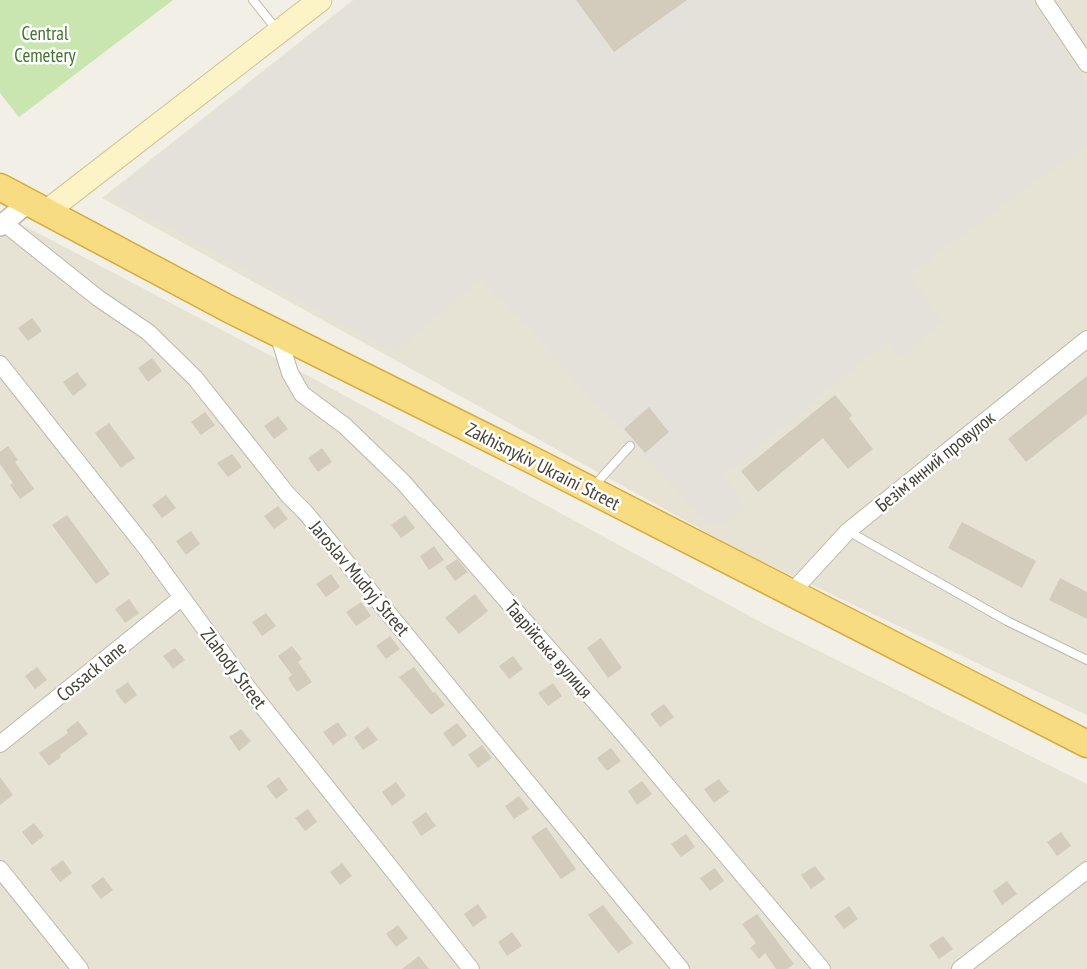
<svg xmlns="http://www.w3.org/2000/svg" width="1087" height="969" viewBox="0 0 1087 969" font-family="'PT Sans Narrow',sans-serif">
  <rect width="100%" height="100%" fill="#f2efe6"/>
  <g fill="#e6e2d4">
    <polygon points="353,0 1087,0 1087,715 744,553 102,198"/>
    <polygon points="0,213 294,368 764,624 1087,784 1087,969 0,969"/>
  </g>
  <polygon fill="#e4e1db" points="356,0 1029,0 1087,85 1087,145 909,274 943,322 899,358 886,342 723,477 747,506 726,524 709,525 482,279 393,353 110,195"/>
  <polygon fill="#c9e5b0" points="0,0 173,0 19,117 0,93"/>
  <g fill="#d3ccbc">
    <polygon points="576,0 687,0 614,52"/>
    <polygon points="32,318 42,331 28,341 18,328"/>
    <polygon points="152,358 162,371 148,382 138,368"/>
    <polygon points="77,372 87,385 73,396 63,382"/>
    <polygon points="1087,376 1087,414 1026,462 1008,439"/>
    <polygon points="835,395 852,415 849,418 873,449 848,469 823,438 758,492 741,471"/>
    <polygon points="649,407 669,432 645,453 624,429"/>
    <polygon points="205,412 215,425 201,435 191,422"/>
    <polygon points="278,416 288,429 274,439 264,426"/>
    <polygon points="109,423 135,458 121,468 95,433"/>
    <polygon points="8,446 18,460 15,462 34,489 20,499 10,485 13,483 0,464 0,452"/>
    <polygon points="322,448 332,462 318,472 308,458"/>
    <polygon points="232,454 242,467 228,477 217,463"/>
    <polygon points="166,495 176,508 162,518 152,505"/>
    <polygon points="278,506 288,519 274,529 264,516"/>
    <polygon points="67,515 110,574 96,584 52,525"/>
    <polygon points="405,515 415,528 401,538 391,525"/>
    <polygon points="962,522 1036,561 1022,588 948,548"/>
    <polygon points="191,531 200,544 186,555 176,541"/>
    <polygon points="434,546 444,560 429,570 420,556"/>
    <polygon points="457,559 468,572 455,581 445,567"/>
    <polygon points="331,574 340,587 326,597 316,584"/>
    <polygon points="1060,578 1087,592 1087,619 1049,600"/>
    <polygon points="475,594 488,611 459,634 445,618"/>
    <polygon points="129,599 139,613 125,623 115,609"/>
    <polygon points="361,602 371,616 356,626 346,612"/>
    <polygon points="266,613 276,626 262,636 252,622"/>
    <polygon points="390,636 400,649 386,659 376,646"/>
    <polygon points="601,638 622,668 608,678 587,648"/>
    <polygon points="292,646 302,659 298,662 312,682 297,692 288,678 292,675 278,656"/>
    <polygon points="175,648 185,660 173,669 163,656"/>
    <polygon points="513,656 523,669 509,679 499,666"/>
    <polygon points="37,667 47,680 35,689 25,676"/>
    <polygon points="414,667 433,693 435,692 445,705 431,715 399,677"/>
    <polygon points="128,682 137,695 125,704 115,691"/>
    <polygon points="553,683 562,696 548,706 538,693"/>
    <polygon points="664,704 674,717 660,727 650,714"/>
    <polygon points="78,721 88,734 60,755 61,757 49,766 39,753 68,733 66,730"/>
    <polygon points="338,722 347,735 333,745 323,732"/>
    <polygon points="457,723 467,736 453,747 443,733"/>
    <polygon points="368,727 378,740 363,750 354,737"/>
    <polygon points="241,729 251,741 239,751 229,737"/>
    <polygon points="482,745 492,758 478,768 468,755"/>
    <polygon points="611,748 621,761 607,771 597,758"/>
    <polygon points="0,777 13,795 0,805"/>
    <polygon points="279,777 288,790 276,799 266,786"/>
    <polygon points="719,779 729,792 714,803 704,789"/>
    <polygon points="642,781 652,794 637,805 628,791"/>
    <polygon points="396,782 406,796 392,806 382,792"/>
    <polygon points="519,796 529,809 514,819 505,806"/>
    <polygon points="308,809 317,822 305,831 295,818"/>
    <polygon points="426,812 436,826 421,836 412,822"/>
    <polygon points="34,823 44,836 32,845 22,832"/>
    <polygon points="546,827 576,869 561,879 531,837"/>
    <polygon points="1061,832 1071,846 1057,856 1047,842"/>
    <polygon points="686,834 695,847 681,857 671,844"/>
    <polygon points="63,860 72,873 60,882 50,869"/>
    <polygon points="342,863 352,876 340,885 330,872"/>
    <polygon points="815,866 825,879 811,889 801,875"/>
    <polygon points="715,868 724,881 710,891 700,878"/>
    <polygon points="103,877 113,890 101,899 91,886"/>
    <polygon points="1007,881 1017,894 1002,905 993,891"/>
    <polygon points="478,904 487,917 473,927 464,914"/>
    <polygon points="603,905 633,943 618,953 588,915"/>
    <polygon points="849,906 858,919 844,929 834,916"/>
    <polygon points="757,914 794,964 787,969 776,969 765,953 759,959 750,948 756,943 742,924"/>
    <polygon points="398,925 408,938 396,947 386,934"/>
    <polygon points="512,932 522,946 507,956 498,942"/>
    <polygon points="943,936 953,949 939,959 929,945"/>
    <polygon points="419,956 429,969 402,969"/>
  </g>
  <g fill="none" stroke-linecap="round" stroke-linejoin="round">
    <defs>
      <g id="service">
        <polyline points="253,0 277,30"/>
        <polyline points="592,488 630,446"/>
        <polyline points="848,531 1007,621 1087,660"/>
      </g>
      <g id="minor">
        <polyline points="1044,0 1087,64"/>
        <polyline points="4,223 98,298 148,332 195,378 288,495 305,512 681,969"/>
        <polyline points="278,334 290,373 302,394 345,426 403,482 626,737 822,969"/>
        <polyline points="0,364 146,548 248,688 471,969"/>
        <polyline points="791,593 848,531 1087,339"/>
        <polyline points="0,744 181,598"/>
        <polyline points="0,869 80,969"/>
        <polyline points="960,969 1087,870"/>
      </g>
      <polyline id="tertiary" points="0,226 29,202"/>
      <polyline id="secondary" points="46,212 320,0"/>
      <polyline id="trunk" points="0,187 227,308 534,461 1087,744"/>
    </defs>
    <use href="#service" stroke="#bdb8a9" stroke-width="10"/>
    <use href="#minor" stroke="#bdb8a9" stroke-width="18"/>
    <use href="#tertiary" stroke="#bdb8a9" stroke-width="22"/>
    <use href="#secondary" stroke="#d0c597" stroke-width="25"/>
    <use href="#trunk" stroke="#d6aa3c" stroke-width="29"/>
    <use href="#service" stroke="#fff" stroke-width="8"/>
    <use href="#minor" stroke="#fff" stroke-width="16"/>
    <use href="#tertiary" stroke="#fff" stroke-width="19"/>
    <use href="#secondary" stroke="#fcf3c6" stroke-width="23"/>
    <use href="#trunk" stroke="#f8dc82" stroke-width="26"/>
  </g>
  <g text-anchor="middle" stroke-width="5" stroke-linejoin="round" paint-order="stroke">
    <g font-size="19" fill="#41732c" stroke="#fff">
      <text x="45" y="40">Central<tspan x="45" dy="22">Cemetery</tspan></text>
    </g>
    <g font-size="19" fill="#444035" stroke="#fff">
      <text transform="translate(935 461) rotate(-39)" y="7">Безімʼянний провулок</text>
      <text transform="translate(543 466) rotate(27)" y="7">Zakhisnykiv Ukraini Street</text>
      <text transform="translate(360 578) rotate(50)" y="7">Jaroslav Mudryj Street</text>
      <text transform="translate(549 649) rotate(49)" y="7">Таврійська вулиця</text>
      <text transform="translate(234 668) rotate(53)" y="7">Zlahody Street</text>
      <text transform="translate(91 671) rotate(-39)" y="7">Cossack lane</text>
    </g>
  </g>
</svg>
